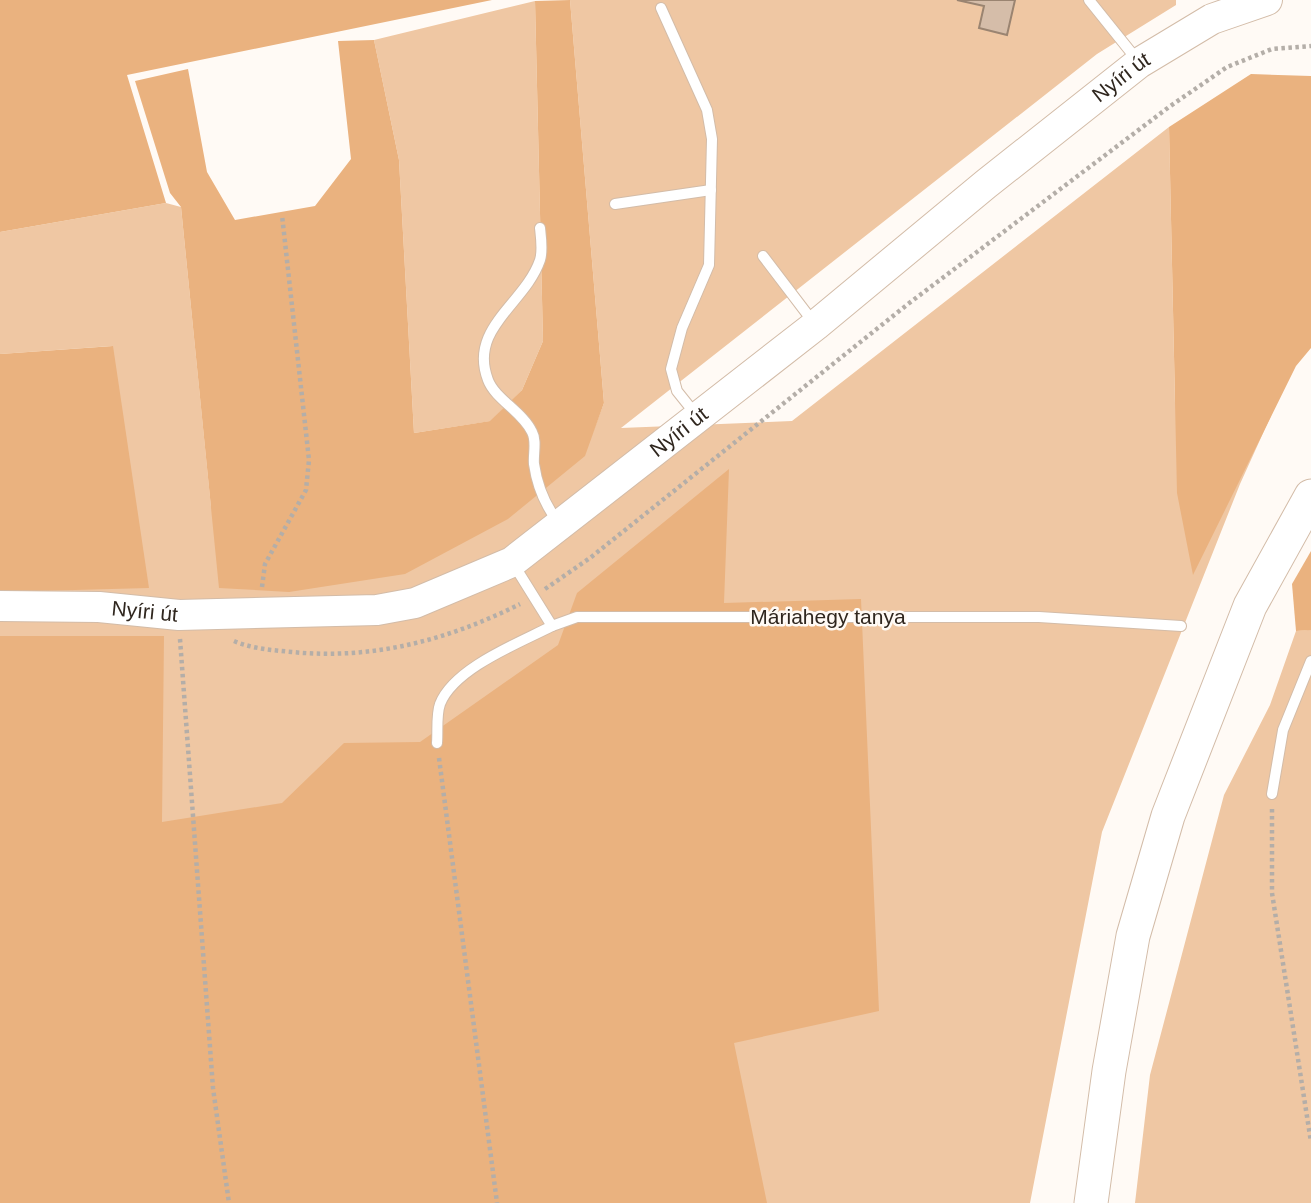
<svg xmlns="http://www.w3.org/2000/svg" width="1311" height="1203" viewBox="0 0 1311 1203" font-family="Arial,sans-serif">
  <rect width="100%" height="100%" fill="#fffaf5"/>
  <g fill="#efc7a3">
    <polygon points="570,0 1176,0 1176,5 1097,54 621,428 792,421 1169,127 1175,403 1279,398 1240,484 1102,832 1030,1203 0,1203 0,544 112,346 0,354 0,232 166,203 181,207 211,507 593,432 604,403"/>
    <polygon points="535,1 543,341 522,390 491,421 414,433 399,160 374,40"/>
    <polygon points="1311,624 1311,1203 1135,1203 1150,1075 1224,795 1270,705 1296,631 1308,630"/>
  </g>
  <g fill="#eab27f">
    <polygon points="0,0 492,0 127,75 166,203 0,232"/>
    <polygon points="570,0 604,403 585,456 508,519 405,574 289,592 219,588 181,207 170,193 135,81 188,69 207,172 235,220 315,206 351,159 338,41 374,40 399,160 414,433 490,421 522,390 543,341 535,1"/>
    <polygon points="1251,74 1311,76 1311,348 1296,366 1193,575 1177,493 1169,127"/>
    <polygon points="113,346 149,588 0,592 0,354"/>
    <polygon points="729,469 724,603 861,599 879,1011 734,1043 767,1203 0,1203 0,636 164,636 162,822 282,803 344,743 420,742 558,645 577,593"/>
    <polygon points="1311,551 1311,630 1296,631 1292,584"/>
  </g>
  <polygon fill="#d5bda9" stroke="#9a8471" stroke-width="2" points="957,0 1015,0 1007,35 979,28 984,6"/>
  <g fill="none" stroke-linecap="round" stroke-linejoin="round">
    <defs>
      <g id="lane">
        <polyline points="1089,0 1138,61"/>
        <polyline points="661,8 707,110 712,139 709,265 682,328 671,369 677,391 697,416"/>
        <polyline points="615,204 711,190"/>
        <path d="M540,228C541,237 543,251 540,260C525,304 468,328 488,380C495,399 523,412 532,432C537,441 533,454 534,464C537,485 545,505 558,522"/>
        <polyline points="763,256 814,323"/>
        <polyline points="514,565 552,626 577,617 1039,617 1181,626"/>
        <path d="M437,743C438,731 436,715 440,704C454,668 519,643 552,626"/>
        <polyline points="1272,794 1283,730 1311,661"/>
      </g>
      <g id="secondary">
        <path id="s1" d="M0,606L99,607L179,615L377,610L415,603L512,562L816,325L986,184L1139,63L1212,19L1267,0"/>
      </g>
      <polyline id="primary" points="1091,1203 1109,1071 1133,936 1168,816 1250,606 1311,496"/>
    </defs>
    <use href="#lane" stroke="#d3bca8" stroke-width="12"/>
    <use href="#secondary" stroke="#d3bca8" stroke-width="32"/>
    <use href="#primary" stroke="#d3bca8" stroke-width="35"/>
    <g stroke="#b4aea8" stroke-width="4.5" stroke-dasharray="3.5 3.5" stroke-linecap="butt">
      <polyline points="262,587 265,564 306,490 309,460 282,215"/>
      <polyline points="545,589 590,558 908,304 1169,107 1227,67 1272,49 1311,46"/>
      <polyline points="180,639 213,1088 229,1203"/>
      <path d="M234,641C253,649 272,650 292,652C373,660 448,640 520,604"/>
      <polyline points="439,758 497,1203"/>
      <polyline points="1272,809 1272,893 1311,1142"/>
    </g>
    <use href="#lane" stroke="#fff" stroke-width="10"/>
    <use href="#secondary" stroke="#fff" stroke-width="30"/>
    <use href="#primary" stroke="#fff" stroke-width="33"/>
  </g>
  <g text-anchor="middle" stroke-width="5" stroke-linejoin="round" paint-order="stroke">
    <g font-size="21" fill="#30271f" stroke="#fffaf5">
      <text dy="7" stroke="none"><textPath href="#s1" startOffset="1300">Nyíri út</textPath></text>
      <text dy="7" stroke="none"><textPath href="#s1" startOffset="733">Nyíri út</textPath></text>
      <text dy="7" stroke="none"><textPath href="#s1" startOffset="145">Nyíri út</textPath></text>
      <text x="828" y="624">Máriahegy tanya</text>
    </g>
  </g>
</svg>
